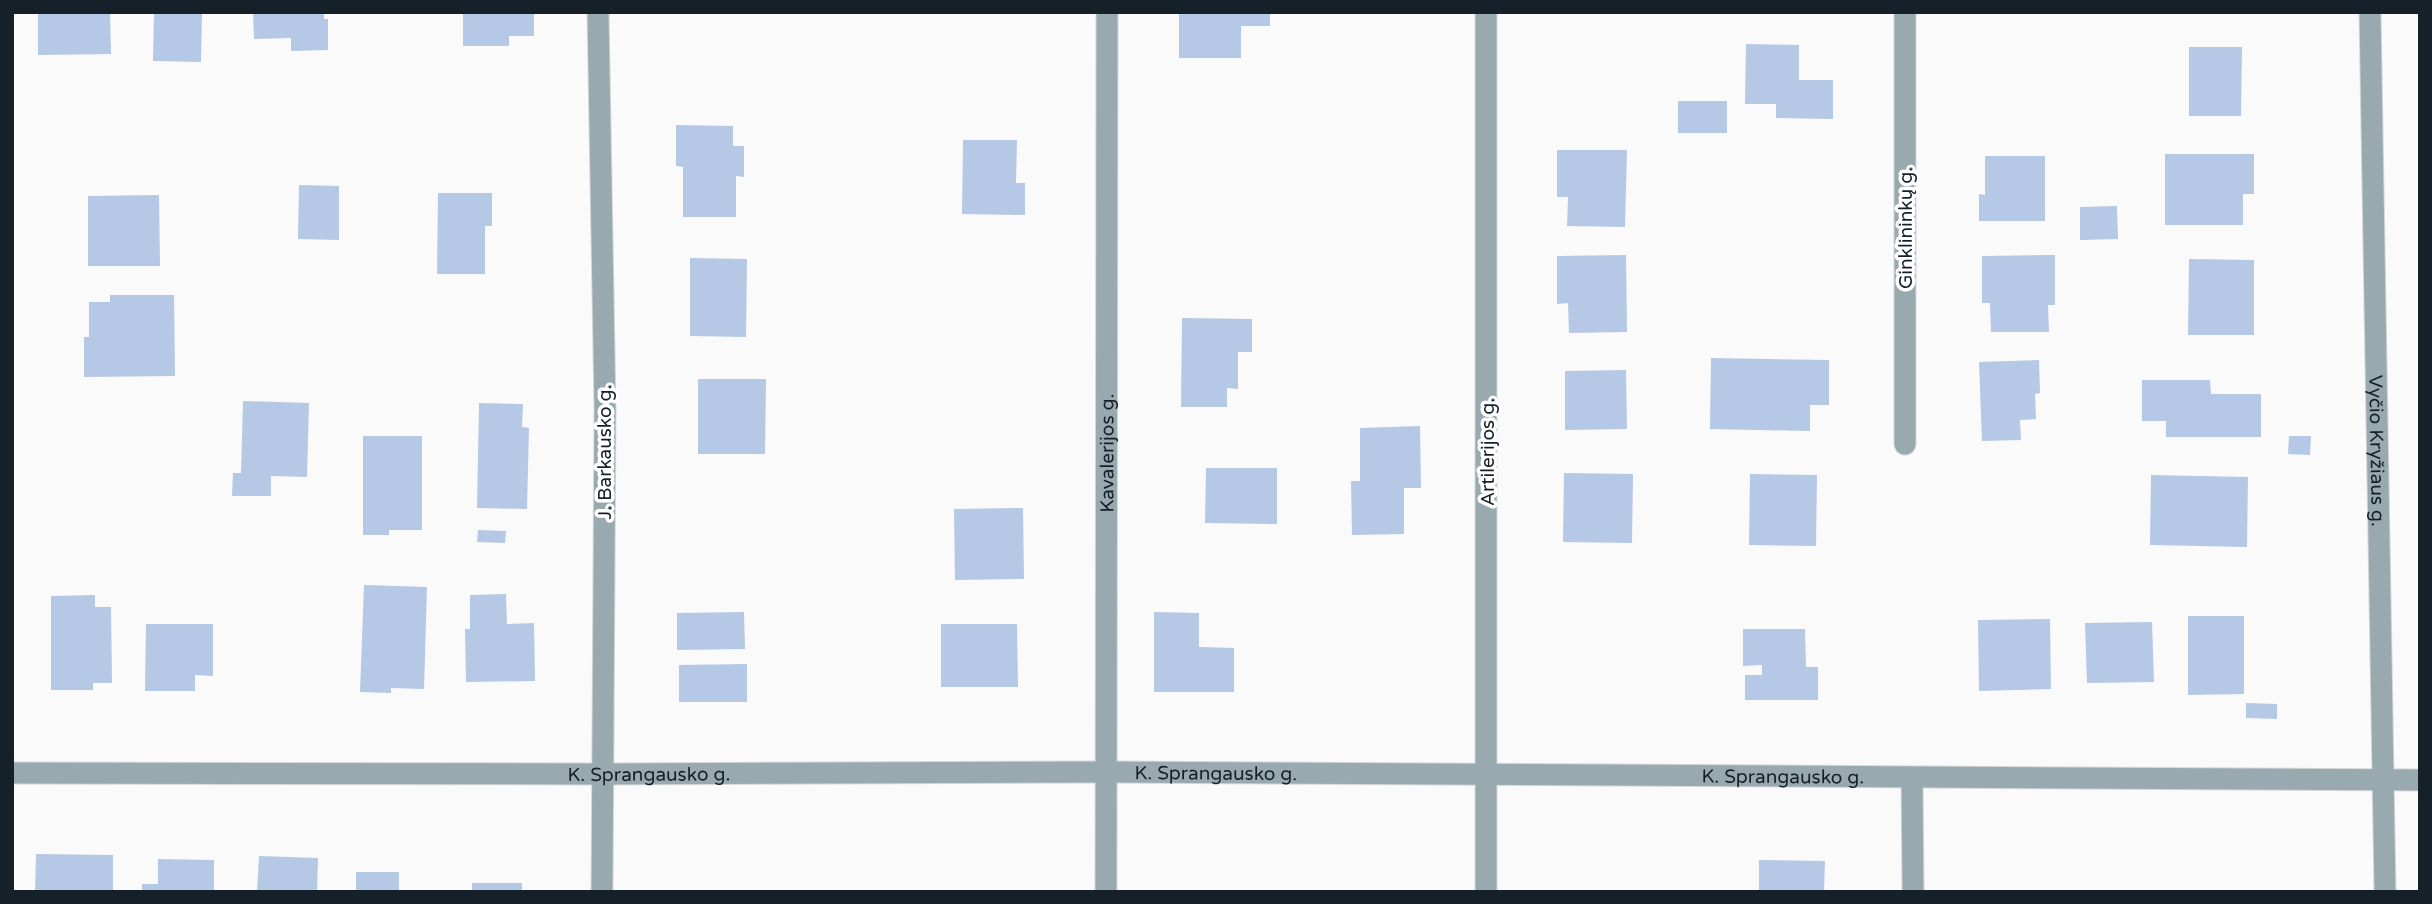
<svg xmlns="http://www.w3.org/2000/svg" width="2432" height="904" viewBox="0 0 2432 904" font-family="'Varela Round',sans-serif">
  <rect width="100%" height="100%" fill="#fafafa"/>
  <g fill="#b5c8e6">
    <polygon points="38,12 110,12 111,54 38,55"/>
    <polygon points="154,12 202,12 201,62 153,61"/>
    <polygon points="253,12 324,12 324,19 328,19 328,50 291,51 291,38 254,39"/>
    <polygon points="463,12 534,12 534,36 509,36 509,46 463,46"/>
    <polygon points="1179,12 1270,12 1270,26 1241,26 1241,58 1179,58"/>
    <polygon points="1746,44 1799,45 1799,80 1833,80 1833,119 1776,118 1776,104 1745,104"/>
    <polygon points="2189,47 2242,47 2241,116 2189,116"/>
    <rect x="1678" y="101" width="49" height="32"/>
    <polygon points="676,125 733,126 733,146 744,146 744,177 736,176 736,217 683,217 683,167 676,166"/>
    <polygon points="963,140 1017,140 1016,183 1025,183 1025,215 962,214"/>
    <polygon points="1557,150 1627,150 1625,227 1567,226 1568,197 1557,197"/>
    <polygon points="2165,154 2254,154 2254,194 2243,194 2243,225 2165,225"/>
    <polygon points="1985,156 2045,156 2045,221 1979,221 1979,194 1985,195"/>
    <polygon points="299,185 339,186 339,240 298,239"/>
    <polygon points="438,193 492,193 492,226 485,226 485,274 437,274"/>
    <polygon points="159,195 160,266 88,266 88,196"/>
    <polygon points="2117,206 2118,239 2080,240 2080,207"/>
    <polygon points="1626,255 1627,332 1569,333 1568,303 1557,304 1557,256"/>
    <polygon points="2055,255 2055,305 2048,305 2049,332 1991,332 1990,303 1982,303 1982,256"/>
    <polygon points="690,258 747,259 746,337 690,336"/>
    <polygon points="2189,259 2254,260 2254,335 2188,335"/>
    <polygon points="110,295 174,295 175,376 84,377 84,337 89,337 89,302 110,302"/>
    <polygon points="1182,318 1252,319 1252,352 1238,352 1238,389 1227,388 1227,407 1181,407"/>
    <polygon points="1711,358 1829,360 1829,405 1810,405 1810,431 1710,429"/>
    <polygon points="2039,360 2040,393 2035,394 2036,419 2020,420 2021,440 1982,441 1979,362"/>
    <polygon points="1626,370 1627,429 1565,430 1565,371"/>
    <polygon points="698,379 766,379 765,454 698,454"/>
    <polygon points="2142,380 2210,380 2211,394 2261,394 2261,437 2166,437 2166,421 2142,421"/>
    <polygon points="243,401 309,403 307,477 271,476 271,496 232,496 233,473 241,473"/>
    <polygon points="479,403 523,404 522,427 529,428 527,509 477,508"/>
    <polygon points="1420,426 1421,488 1404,488 1404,534 1352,535 1351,481 1360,481 1360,428"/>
    <polygon points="363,436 422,436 422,530 389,530 389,535 363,535"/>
    <polygon points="2289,436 2311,436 2310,455 2288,454"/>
    <polygon points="1206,468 1277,468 1277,524 1205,523"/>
    <polygon points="1564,473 1633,474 1632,543 1563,542"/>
    <polygon points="1750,474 1817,475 1816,546 1749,545"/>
    <polygon points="2151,475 2248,477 2247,547 2150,545"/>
    <polygon points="1023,508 1024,579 955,580 954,509"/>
    <polygon points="478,530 506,531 505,543 477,542"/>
    <polygon points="364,585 427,587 424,689 391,688 391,693 360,692"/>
    <polygon points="506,594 507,624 534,623 535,681 466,682 465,629 470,629 470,595"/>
    <polygon points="95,595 95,607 111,607 112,683 93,683 93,690 51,690 51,596"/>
    <polygon points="744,612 745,649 677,650 677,613"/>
    <polygon points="1154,612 1199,613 1199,647 1234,648 1234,692 1154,692"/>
    <polygon points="2188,616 2244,616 2244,694 2188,695"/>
    <polygon points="2050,619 2051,689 1979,691 1978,620"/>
    <polygon points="2152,622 2154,682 2087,683 2085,623"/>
    <polygon points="146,624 213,624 213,676 195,675 195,691 145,691"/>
    <polygon points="941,624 1017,624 1018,687 941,687"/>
    <polygon points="1743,629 1805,629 1806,667 1818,667 1818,700 1745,700 1745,675 1762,675 1762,665 1743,666"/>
    <polygon points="747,664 747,702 679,702 679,665"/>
    <polygon points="2246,703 2277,704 2277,719 2246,718"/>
    <polygon points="36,854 113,855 113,892 35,892"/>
    <polygon points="259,856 318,858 317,892 257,892"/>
    <polygon points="158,859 214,860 214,892 142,892 142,884 158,884"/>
    <polygon points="1759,860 1825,861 1824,892 1759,892"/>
    <rect x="356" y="872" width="43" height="20"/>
    <rect x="472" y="883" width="50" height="9"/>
  </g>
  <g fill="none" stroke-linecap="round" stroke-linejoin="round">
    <defs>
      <g id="minor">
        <polyline points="598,12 605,408 602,892"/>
        <polyline points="1486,12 1486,892"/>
        <polyline points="1905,12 1905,444"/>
        <path id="s1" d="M2370,12L2385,892"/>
        <path id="s2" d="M12,773L602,774L1106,772L2420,780"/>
        <polyline points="1912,779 1913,892"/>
        <path id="s3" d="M1106,892L1107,12"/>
      </g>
    </defs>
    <use href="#minor" stroke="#d5d7d9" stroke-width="23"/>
    <use href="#minor" stroke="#98a9b0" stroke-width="21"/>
  </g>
  <g text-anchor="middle" stroke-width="7" stroke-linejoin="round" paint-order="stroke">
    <g font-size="19" fill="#152029" stroke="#fff">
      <text transform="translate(1905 228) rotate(-90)" y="7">Ginklininkų g.</text>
      <text transform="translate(604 452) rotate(-90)" y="7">J. Barkausko g.</text>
      <text dy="7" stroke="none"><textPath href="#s3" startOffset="439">Kavalerijos g.</textPath></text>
      <text transform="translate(1487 452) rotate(-90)" y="7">Artilerijos g.</text>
      <text dy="7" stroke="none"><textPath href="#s1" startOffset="439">Vyčio Kryžiaus g.</textPath></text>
      <text dy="7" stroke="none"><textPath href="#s2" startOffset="1204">K. Sprangausko g.</textPath></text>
      <text dy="7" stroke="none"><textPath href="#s2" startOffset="637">K. Sprangausko g.</textPath></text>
      <text dy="7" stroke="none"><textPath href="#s2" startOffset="1771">K. Sprangausko g.</textPath></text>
    </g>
  </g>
  <rect width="2432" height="904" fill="none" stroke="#152029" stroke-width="28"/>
</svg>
